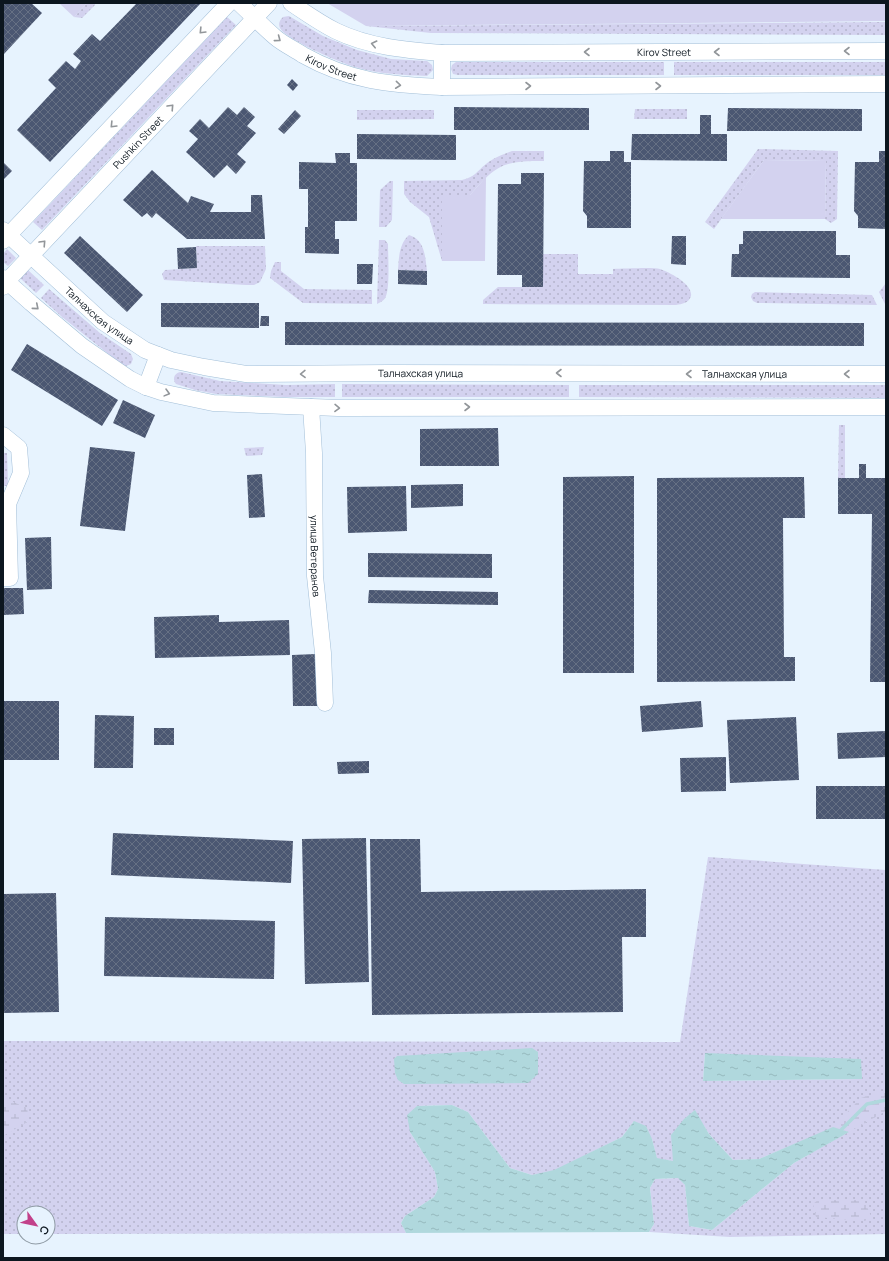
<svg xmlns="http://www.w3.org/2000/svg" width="889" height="1261" viewBox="0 0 889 1261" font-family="Manrope,sans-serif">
  <defs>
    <pattern id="grass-dots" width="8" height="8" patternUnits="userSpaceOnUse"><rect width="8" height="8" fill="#d3d2ef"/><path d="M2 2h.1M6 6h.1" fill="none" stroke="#b4b4cc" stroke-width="1.8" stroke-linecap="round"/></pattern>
    <pattern id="wetland-marsh" width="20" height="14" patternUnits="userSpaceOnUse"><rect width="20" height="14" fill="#d3d2ef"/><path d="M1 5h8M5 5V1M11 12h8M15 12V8" fill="none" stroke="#b4b4cc"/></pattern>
    <pattern id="water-ripples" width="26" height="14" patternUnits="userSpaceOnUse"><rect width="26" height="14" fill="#b0d8dd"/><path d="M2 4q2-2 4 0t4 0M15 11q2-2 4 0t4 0" fill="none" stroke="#96b9bd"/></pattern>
    <pattern id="building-cross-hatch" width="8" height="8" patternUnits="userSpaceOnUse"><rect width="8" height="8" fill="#4b5772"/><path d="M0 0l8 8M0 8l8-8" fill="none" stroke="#667084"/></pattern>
  </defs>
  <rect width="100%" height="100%" fill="#e7f3fe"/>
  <g fill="url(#grass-dots)" fill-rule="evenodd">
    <polygon points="87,3 95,3 95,5 82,18 74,17"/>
    <path d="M289,16L323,36L357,50L391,59L427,61L432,65L433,70L427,76C403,75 378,74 355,67C341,63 285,39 280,28C278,23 280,20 283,17Z"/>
    <polygon points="227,17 236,25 42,230 33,222"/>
    <polygon points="886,22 886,35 431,33 366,26"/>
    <polygon points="456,62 664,62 664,75 458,75 453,74 451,69 452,65"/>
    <rect x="674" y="62" width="212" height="13"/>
    <polygon points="635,109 687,109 687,119 634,119"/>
    <polygon points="357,110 434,110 434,119 357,120"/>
    <polygon points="758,149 838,151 837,219 831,223 825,219 826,161 764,160 714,229 705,222"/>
    <path d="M512,151H544V161C503,161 497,164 470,195H442V261L429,217L410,202L404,194V181L462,180C475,177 476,172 486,164C493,158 503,154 512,151Z"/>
    <polygon points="390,181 393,181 392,220 386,227 379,227 380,190"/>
    <path d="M409,235C425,240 425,256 427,271L398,270C399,257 399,244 409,235Z"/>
    <path d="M379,240H385L388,244C388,256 390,286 386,296C385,300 381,302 377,304Z"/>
    <polygon points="196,246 265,246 266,269 260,282 254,285 246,285 164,280 162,274 165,270 197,268"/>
    <polygon points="7,249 16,258 8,266 3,262 3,254"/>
    <path d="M543,254H578V274H613V269C623,269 652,267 660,269C669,272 693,284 691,296C689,303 682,304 676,305L483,304V300L498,287H543Z"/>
    <polygon points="275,262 281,262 281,271 304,289 372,290 372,304 303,303 270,278 271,271"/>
    <polygon points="28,270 44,285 36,293 20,278"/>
    <polygon points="886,283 886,304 885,304 879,292"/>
    <polygon points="49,289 100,333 131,354 133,359 131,364 126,366 121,364 62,317 41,298"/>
    <polygon points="755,292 872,295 877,305 757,303 753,301 751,297 752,294"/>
    <path d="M181,372L220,381L286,385L335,384V397H285L216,394L195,390L176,384C172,379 174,373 181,372Z"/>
    <polygon points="342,384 569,385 569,397 342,397"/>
    <polygon points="579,385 886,385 886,398 579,397"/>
    <polygon points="839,425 845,425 845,478 838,478"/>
    <polygon points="264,447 262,455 246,456 244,448"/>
    <polygon points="3,453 7,453 8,486 3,486"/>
    <path d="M708,857L886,870V1234L730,1237L649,1232L654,1224L650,1188L655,1179L679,1178L685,1185L689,1226L712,1230L794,1163L848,1132L833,1128L759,1159L733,1160L709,1134L694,1110L673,1161L657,1159L652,1139L634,1121L622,1137L554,1171L532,1175L510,1168L468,1112L452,1105L417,1106L410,1132L435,1172L438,1189L434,1197L405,1216L401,1223L406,1233L48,1234V1213H24V1234H3V1041L680,1042ZM705,1053L862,1079L703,1081Z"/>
  </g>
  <g fill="url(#wetland-marsh)">
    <polygon points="886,1090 886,1111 849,1132 833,1127 861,1098"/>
    <polygon points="3,1101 11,1101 27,1108 29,1121 3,1136"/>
    <polygon points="818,1200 864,1200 871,1216 865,1221 816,1217 813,1204"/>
  </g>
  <g fill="#d3d2ef">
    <polygon points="59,3 87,3 74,17"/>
    <polygon points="327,3 886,3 886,21 366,26"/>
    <polygon points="764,160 826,161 825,219 721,219"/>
    <polygon points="486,177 485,261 442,261 442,195 470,195"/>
  </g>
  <g fill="url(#water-ripples)">
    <polygon points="532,1048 538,1052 538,1074 528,1083 404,1084 398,1080 395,1073 394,1059 397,1056"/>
    <polygon points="705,1053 861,1059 862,1079 703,1081"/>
    <polygon points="452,1105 468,1112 510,1168 532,1175 554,1170 622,1137 634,1121 646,1126 652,1139 657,1158 673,1161 671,1135 684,1119 695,1110 709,1134 733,1160 759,1159 833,1127 849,1132 794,1163 712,1230 689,1226 685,1185 678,1178 655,1179 650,1188 654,1224 649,1232 406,1233 401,1223 405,1216 434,1197 438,1189 435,1172 410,1132 407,1115 417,1106"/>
  </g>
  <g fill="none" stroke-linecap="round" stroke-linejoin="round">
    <polyline stroke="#b0d8dd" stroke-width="3.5" points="841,1130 867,1104 886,1100"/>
  </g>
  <g fill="url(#building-cross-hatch)">
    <polygon points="5,3 31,3 42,13 3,55 3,5"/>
    <polygon points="137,3 201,3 50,162 17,130 56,88 48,80 66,61 75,69 81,61 73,54 92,34 100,41"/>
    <polygon points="292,79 298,85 293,91 287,85"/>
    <polygon points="228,107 237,115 244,107 255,117 247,126 256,133 237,154 246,162 236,174 227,165 214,178 186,152 198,139 189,131 200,119 209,128"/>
    <polygon points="454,107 589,108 589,130 454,130"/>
    <polygon points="728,108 862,109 862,131 727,131"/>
    <polygon points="295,110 301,116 284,134 278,129"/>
    <polygon points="700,115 711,115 711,134 727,134 727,161 631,160 632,134 700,134"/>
    <polygon points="357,134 456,135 456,160 357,159"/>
    <polygon points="610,151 624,151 624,162 631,162 631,228 587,228 587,216 583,211 584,161 610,161"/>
    <polygon points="879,151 886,151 886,229 858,228 858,216 854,211 855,162 879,162"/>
    <polygon points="335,153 350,153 350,163 357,163 357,221 335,221 335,239 339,239 339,254 305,253 305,227 308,227 308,189 299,189 299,162 336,163"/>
    <polygon points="3,162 12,171 3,180"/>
    <polygon points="152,170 188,203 191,196 214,204 210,212 251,212 251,195 262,195 265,239 187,239 156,213 152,218 147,213 142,217 123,200"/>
    <polygon points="521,173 544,173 543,287 522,287 522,275 497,275 498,184 521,184"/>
    <polygon points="743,231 836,231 836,255 850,255 850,278 731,277 732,254 739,254 739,244 743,244"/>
    <polygon points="80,236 143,295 127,312 64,253"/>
    <polygon points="672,236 686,236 686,265 671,264"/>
    <polygon points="196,247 197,268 178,269 177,248"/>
    <polygon points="357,264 373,264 372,284 357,284"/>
    <polygon points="398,270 427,271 427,285 398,284"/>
    <polygon points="161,303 259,303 259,328 161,327"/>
    <polygon points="261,316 269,316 269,326 260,326"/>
    <polygon points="285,322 864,323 864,346 285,345"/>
    <polygon points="27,344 118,400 102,426 11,370"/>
    <polygon points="123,400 155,415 145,438 113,423"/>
    <polygon points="498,428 499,466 420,466 420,429"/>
    <polygon points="90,447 135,452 125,531 80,526"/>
    <polygon points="859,464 866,464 866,478 886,478 886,682 870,682 872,514 838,514 838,478 859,478"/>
    <polygon points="262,474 265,517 249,518 247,475"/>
    <polygon points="634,476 634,673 563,673 563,477"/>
    <polygon points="804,477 805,518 783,518 784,657 795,657 795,681 657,682 657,478"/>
    <polygon points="463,484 463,506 411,508 411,485"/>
    <polygon points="406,486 407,531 348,533 347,487"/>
    <polygon points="51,537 52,589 27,590 25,538"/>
    <polygon points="368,553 492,554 492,578 368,577"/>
    <polygon points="3,588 23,588 24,614 3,615"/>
    <polygon points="369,590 498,592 498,605 368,603"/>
    <polygon points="219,615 219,622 289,620 290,655 155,658 154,617"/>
    <polygon points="316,654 318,706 293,706 292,655"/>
    <rect x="3" y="701" width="56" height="59"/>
    <polygon points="701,701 703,727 642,732 640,706"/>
    <polygon points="95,715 134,716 133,768 94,768"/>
    <polygon points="796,717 799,780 730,783 727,720"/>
    <rect x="154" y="728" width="20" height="17"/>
    <polygon points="886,731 886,757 838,759 837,733"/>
    <polygon points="726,757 726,791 681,792 680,758"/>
    <polygon points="369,761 369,773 338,774 337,762"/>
    <rect x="816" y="786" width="70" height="33"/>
    <polygon points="113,833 293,841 291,883 111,875"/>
    <polygon points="366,838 369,982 305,984 302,839"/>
    <polygon points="370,839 420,839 421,892 646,889 646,937 622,937 623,1012 372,1015"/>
    <polygon points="56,893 59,1012 3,1013 3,894"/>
    <polygon points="105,917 275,921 274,979 104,976"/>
  </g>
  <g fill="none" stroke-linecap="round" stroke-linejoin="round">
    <defs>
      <g id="minor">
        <path id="s1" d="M239,3C251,14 262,26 275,37C283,44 294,49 303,55C349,81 390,85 442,87L886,84"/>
        <path id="s2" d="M291,3C306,13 320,23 336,31C369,47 406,50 442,53L886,51"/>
        <polyline points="442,53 442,87"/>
        <path id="s3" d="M3,230L103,322L145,350L171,360L204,367L246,374L389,373L886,374"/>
        <polyline points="3,241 229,3"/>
        <polyline points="3,278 31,303 82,346 130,379 146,387 161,392 213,403 338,408 886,407"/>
        <path id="s4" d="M3,287L7,281L269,3"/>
        <polyline points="146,387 158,355"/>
        <path id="s5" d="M311,407L314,453L315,576L323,653L325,703"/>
        <polyline points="3,435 19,448 21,473 8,504 10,578 3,578"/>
      </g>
    </defs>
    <use href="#minor" stroke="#a3bfd8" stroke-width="17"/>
    <use href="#minor" stroke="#fff" stroke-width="16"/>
  </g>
  <defs><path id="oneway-chevron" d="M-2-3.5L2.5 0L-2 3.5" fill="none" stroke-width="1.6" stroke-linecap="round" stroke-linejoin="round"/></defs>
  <g stroke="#92969a">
    <use href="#oneway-chevron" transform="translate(202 31) rotate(134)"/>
    <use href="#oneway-chevron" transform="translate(278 39) rotate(37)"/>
    <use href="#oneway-chevron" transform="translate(374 44) rotate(-167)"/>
    <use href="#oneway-chevron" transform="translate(847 51) rotate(180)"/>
    <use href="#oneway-chevron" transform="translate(587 52) rotate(180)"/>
    <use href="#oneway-chevron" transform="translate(717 52) rotate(180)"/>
    <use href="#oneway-chevron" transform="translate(398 85) rotate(6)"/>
    <use href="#oneway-chevron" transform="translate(528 86)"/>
    <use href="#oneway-chevron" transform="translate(658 86)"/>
    <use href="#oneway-chevron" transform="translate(171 107) rotate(-47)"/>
    <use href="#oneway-chevron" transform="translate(113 125) rotate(134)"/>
    <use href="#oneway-chevron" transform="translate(43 243) rotate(-47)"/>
    <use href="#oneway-chevron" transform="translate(36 307) rotate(40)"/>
    <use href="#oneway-chevron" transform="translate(559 373) rotate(-180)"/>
    <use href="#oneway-chevron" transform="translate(303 374) rotate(179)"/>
    <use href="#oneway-chevron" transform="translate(689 374) rotate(-180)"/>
    <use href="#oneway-chevron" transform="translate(847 374) rotate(-180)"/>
    <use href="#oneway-chevron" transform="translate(167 393) rotate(15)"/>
    <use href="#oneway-chevron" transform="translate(467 407)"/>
    <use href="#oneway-chevron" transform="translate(337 408) rotate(1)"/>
  </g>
  <g text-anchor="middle" stroke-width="4" stroke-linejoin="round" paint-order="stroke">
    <g font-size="10" fill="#0c161f" stroke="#e7f3fe">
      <text dy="4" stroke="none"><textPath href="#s2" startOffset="384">Kirov Street</textPath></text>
      <text dy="4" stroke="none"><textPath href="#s1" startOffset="114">Kirov Street</textPath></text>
      <text dy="4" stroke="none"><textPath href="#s4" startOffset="198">Pushkin Street</textPath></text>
      <text dy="4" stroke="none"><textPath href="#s3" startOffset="129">Талнахская улица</textPath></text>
      <text dy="4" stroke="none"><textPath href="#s3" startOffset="465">Талнахская улица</textPath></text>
      <text dy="4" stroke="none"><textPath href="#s3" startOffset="789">Талнахская улица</textPath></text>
      <text dy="4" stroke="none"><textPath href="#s5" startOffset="149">улица Ветеранов</textPath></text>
    </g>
  </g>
  <rect width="889" height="1261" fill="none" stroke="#0c161f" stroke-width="8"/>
  <g transform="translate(36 1225) rotate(123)"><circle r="19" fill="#e7f3fe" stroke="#8f9ba5"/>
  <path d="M0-3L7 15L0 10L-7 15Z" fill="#c2418a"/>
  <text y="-6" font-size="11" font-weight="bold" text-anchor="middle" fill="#0c161f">С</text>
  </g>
</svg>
